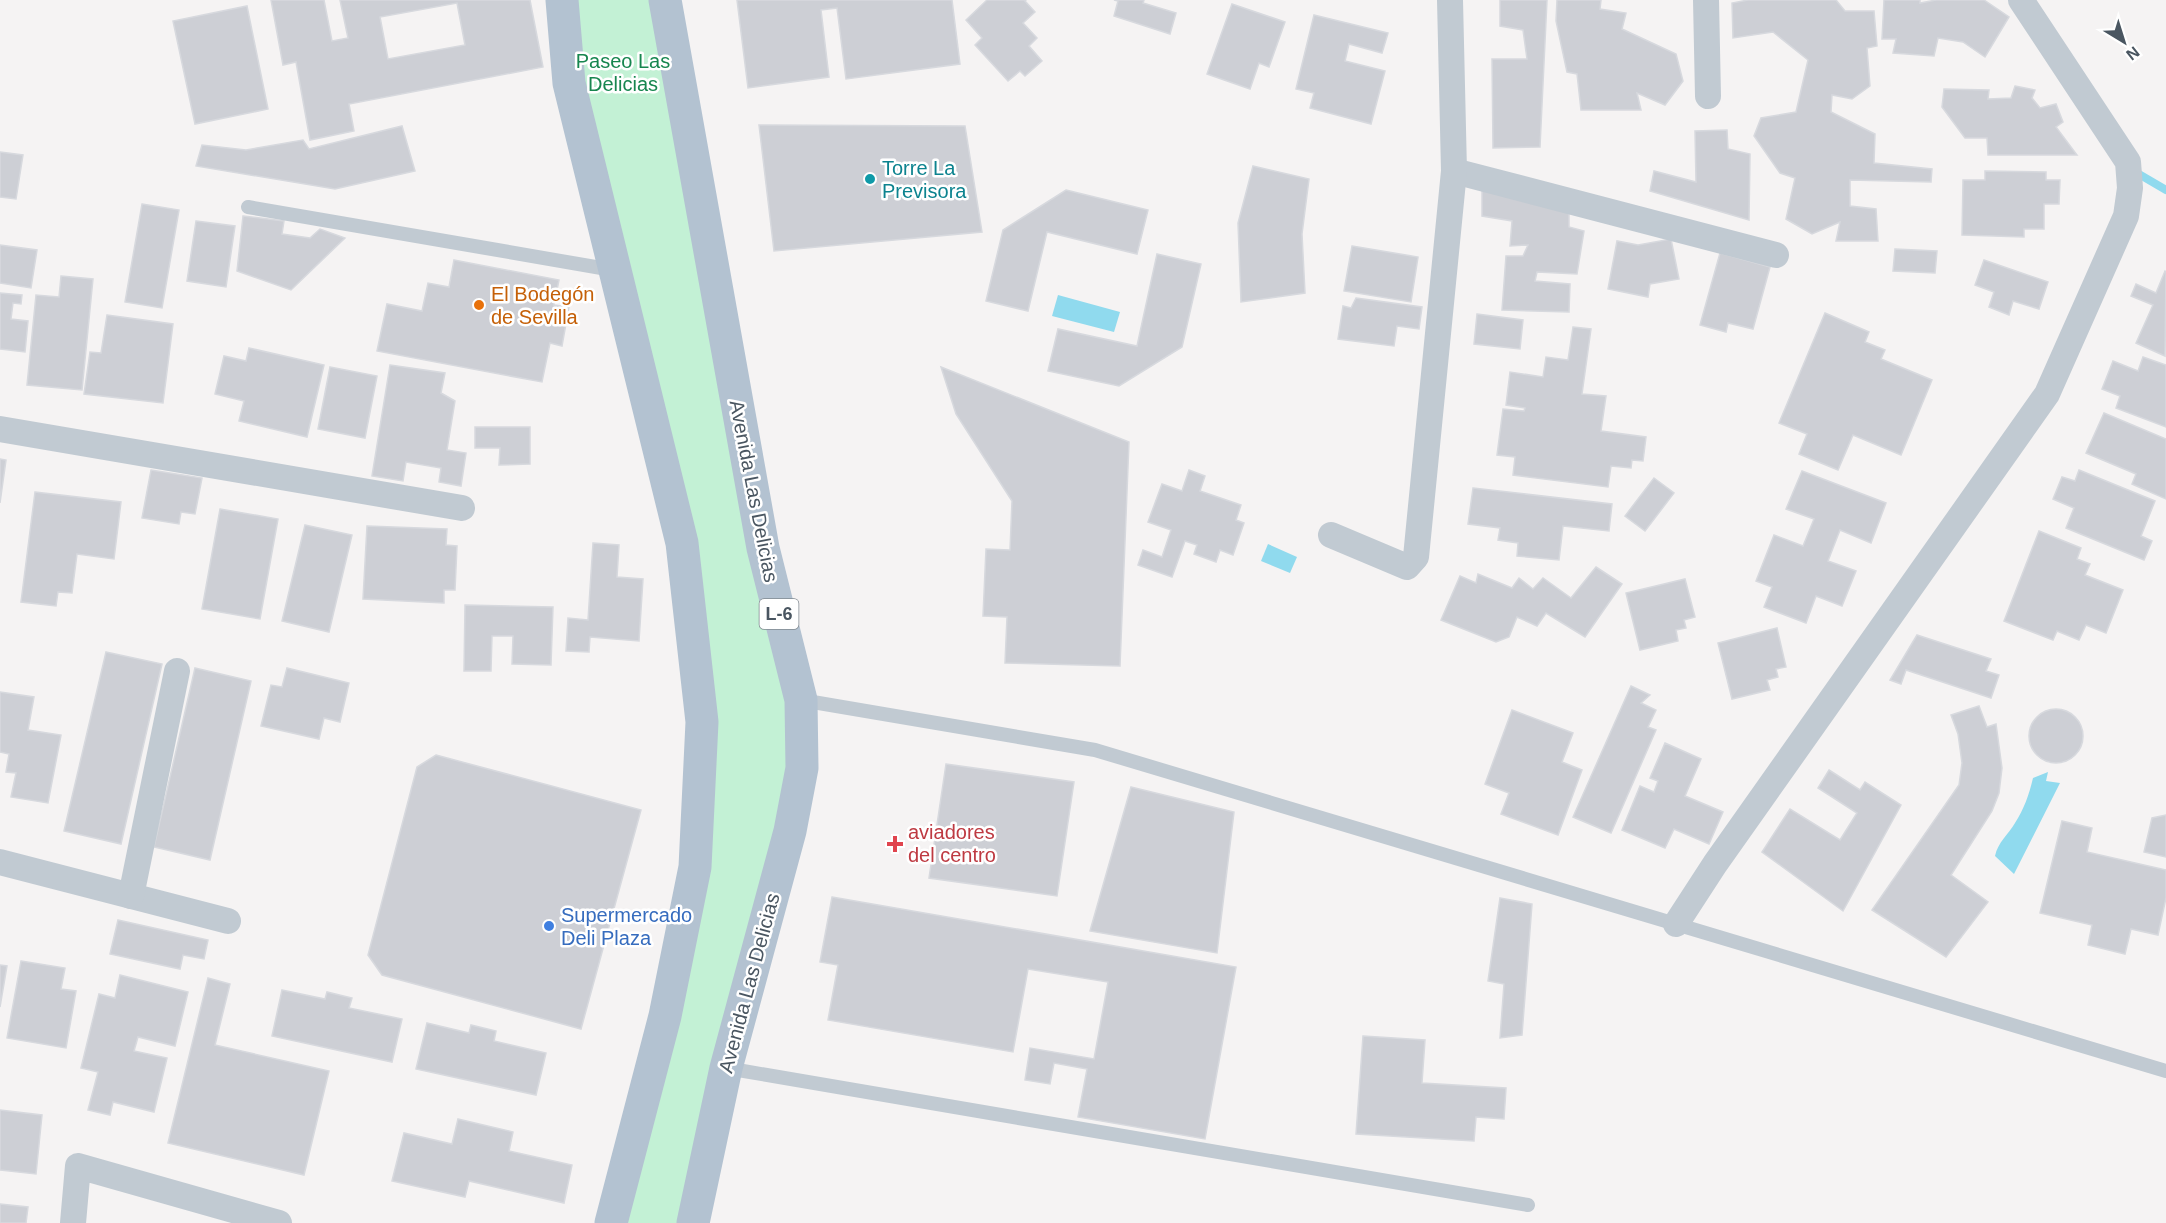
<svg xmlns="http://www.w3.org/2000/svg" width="2166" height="1223" viewBox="0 0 2166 1223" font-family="Arial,sans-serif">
  <rect width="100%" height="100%" fill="#f5f3f3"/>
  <polygon fill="#c3f1d5" points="562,0 665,0 801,700 693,1223 609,1223 694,871 702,722"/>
  <g fill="#90daee">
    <polygon points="1058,295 1120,312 1114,332 1052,316"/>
    <polygon points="1268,544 1297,557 1290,573 1261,561"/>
    <path d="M2048,772L2046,781L2060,783L2014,874L1995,856C1998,842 2008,835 2015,823C2024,809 2029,795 2033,778Z"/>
  </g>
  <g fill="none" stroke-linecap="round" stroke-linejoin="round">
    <polyline stroke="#90daee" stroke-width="8" points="2134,169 2137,173 2166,190"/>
  </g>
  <g fill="#cdcfd5" stroke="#d7d9de" stroke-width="1.5" fill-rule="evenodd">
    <path d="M271,0H324L332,41L348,38L340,0H530L543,67L349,104L354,131L310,140L296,62L283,65ZM457,3L465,45L388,59L380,17Z"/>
    <polygon points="737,0 952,0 960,64 846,79 837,8 821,10 829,77 748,88"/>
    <polygon points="987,0 1026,0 1025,1 1035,12 1023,23 1037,38 1029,46 1042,61 1025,76 1020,71 1008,81 975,45 982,38 966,20"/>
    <polygon points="1114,0 1144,0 1143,3 1176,13 1170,34 1114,16 1118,1"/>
    <polygon points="1500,0 1547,0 1540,147 1493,148 1492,59 1527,59 1523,30 1500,26"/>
    <polygon points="1557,0 1601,0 1600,9 1626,13 1622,29 1676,54 1683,81 1665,105 1637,93 1641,110 1581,110 1577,74 1567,72 1556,21"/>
    <polygon points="1748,0 1836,0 1845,11 1874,11 1877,46 1867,48 1870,86 1852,99 1832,95 1831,112 1875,134 1874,163 1932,169 1931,182 1850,180 1850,206 1876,209 1878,241 1836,241 1840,222 1812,234 1786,219 1795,178 1780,173 1754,136 1761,118 1796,112 1808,60 1773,32 1733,38 1732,3"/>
    <polygon points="1884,0 1920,0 1920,3 1936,0 1984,0 2009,17 1985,57 1963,42 1938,38 1934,56 1893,53 1896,39 1882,39"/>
    <polygon points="1232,4 1285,22 1269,67 1259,63 1250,89 1207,74"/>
    <polygon points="247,6 268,109 195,124 173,21"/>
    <polygon points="1314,15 1388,33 1382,53 1349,44 1345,61 1385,71 1371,124 1310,108 1314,93 1296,89"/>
    <polygon points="2015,86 2035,90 2032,98 2040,108 2056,104 2063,122 2056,127 2077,155 1988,155 1987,138 1965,138 1942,107 1944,89 1989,90 1988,99 2011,98"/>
    <polygon points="759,125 965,126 982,232 774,251"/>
    <polygon points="402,126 415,171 335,189 196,166 202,145 246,150 303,140 309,149"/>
    <polygon points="1727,130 1728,149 1750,154 1749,220 1650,191 1654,171 1696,182 1695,131"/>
    <polygon points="0,152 23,155 16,199 0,197"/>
    <polygon points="1253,166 1309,179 1302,234 1305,293 1241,302 1238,223"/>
    <polygon points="1985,171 2046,172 2046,180 2060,180 2059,204 2044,204 2044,229 2024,229 2024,237 1962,235 1963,180 1985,180"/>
    <polygon points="1066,190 1148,210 1137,254 1047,232 1028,311 986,301 1003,230"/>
    <polygon points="1482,190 1569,213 1569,227 1584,231 1577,274 1537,272 1535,281 1570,284 1569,312 1502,310 1506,256 1523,256 1528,245 1510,246 1512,221 1482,216"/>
    <polygon points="142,204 179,210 162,308 125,302"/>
    <polygon points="243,216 284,221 282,234 310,238 320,229 345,238 291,290 237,271"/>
    <polygon points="196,221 235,226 226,287 187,281"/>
    <polygon points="1671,239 1679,279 1650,284 1648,297 1608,289 1617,241 1638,245"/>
    <polygon points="0,245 37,250 31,288 0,283"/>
    <polygon points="1352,246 1418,257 1411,302 1344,291"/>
    <polygon points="1895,249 1937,251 1935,273 1893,271"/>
    <polygon points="1720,253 1770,267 1753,329 1728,323 1726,332 1700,325"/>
    <polygon points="1157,254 1201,264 1182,347 1119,386 1048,371 1058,329 1137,346"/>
    <polygon points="454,260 559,280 554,305 569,307 562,346 550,343 542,382 377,351 387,304 422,311 428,283 449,287"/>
    <polygon points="1984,260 2048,282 2039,309 2013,301 2009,315 1989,307 1994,292 1975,285"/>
    <polygon points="2165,271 2166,272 2165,356 2136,343 2153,305 2131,296 2136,284 2156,293"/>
    <polygon points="61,276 93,279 82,390 27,385 36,295 59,297"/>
    <polygon points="0,293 22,295 21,304 13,303 11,319 28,321 25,352 0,349"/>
    <polygon points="1356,298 1422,307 1419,329 1397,326 1394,346 1338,339 1343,306 1351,308"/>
    <polygon points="1825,313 1869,332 1865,342 1885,350 1881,359 1932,380 1901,455 1853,435 1838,470 1799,454 1807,434 1779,423"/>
    <polygon points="1477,314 1523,320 1520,349 1474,344"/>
    <polygon points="107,315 173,324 163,403 84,394 90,352 101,353"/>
    <polygon points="1573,327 1591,329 1582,394 1606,396 1601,431 1646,437 1643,461 1632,460 1631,468 1611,466 1608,487 1513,475 1515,457 1497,455 1503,409 1524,411 1525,408 1506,405 1510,372 1543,377 1546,357 1568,360"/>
    <polygon points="249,348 324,365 307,437 239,421 244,401 215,394 224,356 246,361"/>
    <polygon points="2143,357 2166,365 2166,427 2116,408 2120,396 2102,389 2113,361 2138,371"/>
    <polygon points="390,365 445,373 441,393 455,401 447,450 466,453 461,486 439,482 441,468 406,462 403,481 372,476"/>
    <polygon points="330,367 377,376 365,438 318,429"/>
    <polygon points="941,367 1129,442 1120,666 1005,663 1007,617 983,616 986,549 1010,550 1012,501 956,414"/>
    <polygon points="2104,413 2166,439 2166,499 2132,484 2136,474 2086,453"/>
    <polygon points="475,427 530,427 530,464 499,465 500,448 475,448"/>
    <polygon points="0,459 6,460 0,503"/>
    <polygon points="151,470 202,478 195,514 181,512 179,524 142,518"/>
    <polygon points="1189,470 1205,476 1200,491 1241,505 1236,520 1244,523 1233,555 1220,550 1216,562 1194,554 1197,545 1185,541 1172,577 1138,565 1143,550 1162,557 1171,530 1148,522 1162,484 1182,491"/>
    <polygon points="2079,470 2155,501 2141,536 2152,541 2144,560 2066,528 2074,508 2053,499 2062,477 2075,481"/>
    <polygon points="1802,471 1886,503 1871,543 1840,530 1828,561 1856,571 1842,606 1816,596 1806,623 1764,607 1772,587 1756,581 1774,535 1803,546 1814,519 1786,509"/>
    <polygon points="1654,478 1674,493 1645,531 1625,516"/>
    <polygon points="1473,488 1612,504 1609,531 1563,526 1559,560 1517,556 1518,543 1498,540 1500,528 1468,524"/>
    <polygon points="35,492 121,502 114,559 77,554 72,593 58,592 56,606 21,602"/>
    <polygon points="220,509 278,519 260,619 202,609"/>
    <polygon points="305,525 352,535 329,632 282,621"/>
    <polygon points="367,526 447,529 446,545 457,546 455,590 444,590 444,603 363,599"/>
    <polygon points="2039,531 2081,548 2077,559 2090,564 2085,575 2123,590 2106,633 2086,625 2079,640 2057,631 2053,640 2004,621"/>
    <polygon points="593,543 619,545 617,577 643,579 639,641 590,637 589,652 566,651 568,618 588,620"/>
    <polygon points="1596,567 1622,584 1585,637 1546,613 1537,626 1517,617 1509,637 1496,642 1441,620 1460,576 1476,583 1478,574 1512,588 1519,578 1533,589 1543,578 1571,598"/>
    <polygon points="1685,579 1695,617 1684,620 1686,628 1676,630 1678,641 1640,650 1626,593"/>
    <polygon points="465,605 553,607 551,665 512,664 513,636 492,636 491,671 464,671"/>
    <polygon points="1777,628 1786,667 1776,669 1778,677 1767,680 1770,690 1732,699 1718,643"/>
    <polygon points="1917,635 1991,659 1986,671 1999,675 1991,698 1906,670 1901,684 1890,680"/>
    <polygon points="106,652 162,664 121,844 64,831"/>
    <polygon points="195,668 251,681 210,860 154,847"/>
    <polygon points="287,668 349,683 340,722 324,718 319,739 261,726 271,685 282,687"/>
    <polygon points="1631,686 1650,695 1641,703 1656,710 1648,727 1656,730 1611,833 1573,817"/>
    <polygon points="0,692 34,697 28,730 61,735 48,803 11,797 16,773 6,772 9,754 0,752"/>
    <polygon points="1979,706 1987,727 1996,724 2002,768 1999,793 1992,811 1951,875 1988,902 1946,957 1872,910 1959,785 1962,763 1958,734 1951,715"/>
    <circle cx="2056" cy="736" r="27"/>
    <polygon points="1512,710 1573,733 1562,762 1582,770 1558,835 1501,814 1509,793 1485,784"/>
    <polygon points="1665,743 1701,759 1685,796 1723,812 1709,844 1674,829 1665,848 1622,830 1640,786 1654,792 1658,781 1650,778"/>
    <polygon points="436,755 641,810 581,1029 382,975 368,955 417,767"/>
    <polygon points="946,764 1074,782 1057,896 929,878"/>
    <polygon points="1829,770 1860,790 1865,782 1901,805 1843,911 1762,852 1790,809 1840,840 1857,813 1818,788"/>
    <polygon points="1131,787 1234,812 1217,953 1090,931"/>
    <polygon points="2166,815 2166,857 2144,852 2152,818"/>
    <polygon points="2062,821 2092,828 2087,852 2166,870 2166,898 2158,935 2131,929 2125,954 2088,945 2092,925 2040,913"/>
    <polygon points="832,897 1236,967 1205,1139 1078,1117 1087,1069 1054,1063 1050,1084 1025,1080 1030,1048 1094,1059 1108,982 1028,969 1013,1052 828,1020 838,965 820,962"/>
    <polygon points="1500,898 1532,904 1522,1035 1500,1038 1504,984 1488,981"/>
    <polygon points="118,920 208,940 204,959 183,955 180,969 110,954"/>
    <polygon points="21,961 65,968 61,989 76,991 66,1048 7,1038"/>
    <polygon points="0,965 7,966 0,1007"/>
    <polygon points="120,975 188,992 175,1046 138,1037 134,1051 167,1058 154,1112 113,1102 110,1115 88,1110 98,1072 81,1068 99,994 115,998"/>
    <polygon points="208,978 230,984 215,1045 329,1071 304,1175 168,1143"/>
    <polygon points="282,990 325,999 327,992 352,998 349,1008 402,1019 392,1062 272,1036"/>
    <polygon points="427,1023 469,1033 471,1025 496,1031 494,1041 546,1053 536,1095 416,1069"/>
    <polygon points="1363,1036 1425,1040 1422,1083 1506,1088 1504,1119 1476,1117 1474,1141 1356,1134"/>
    <polygon points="0,1110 42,1115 36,1174 0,1170"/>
    <polygon points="458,1119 513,1132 509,1151 572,1165 564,1203 469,1181 465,1197 392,1181 404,1133 452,1144"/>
    <polygon points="0,1204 28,1207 26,1223 0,1223"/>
  </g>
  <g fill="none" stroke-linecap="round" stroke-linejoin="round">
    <g stroke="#c1cad2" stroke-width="14">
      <polyline points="248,207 613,270"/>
      <polyline points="801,700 1095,750 2166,1071"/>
      <polyline points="726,1068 1528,1205"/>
    </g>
    <g stroke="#c1cad2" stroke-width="26">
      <polyline points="1706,0 1708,96"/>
      <polyline points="1454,171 1776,255"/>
      <polyline points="0,429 462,508"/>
      <polyline points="1331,535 1407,567 1416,557 1454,171 1450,0"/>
      <polyline points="0,862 228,921"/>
      <polyline points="131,896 177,671"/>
      <polyline points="1676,924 1715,864 2047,394 2126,216 2130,188 2128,162 2021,0"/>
      <polyline points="73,1223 78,1166 279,1223"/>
    </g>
    <g stroke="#b3c2d1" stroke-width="33">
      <polyline points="562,0 569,83 682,543 702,722 695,867 665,1016 611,1223"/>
      <polyline points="665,0 763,548 801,700 802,768 790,831 726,1068 693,1223"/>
    </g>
  </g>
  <circle fill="#0f9aa8" stroke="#fff" stroke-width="2" cx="870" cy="179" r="6"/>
  <circle fill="#e8710a" stroke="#fff" stroke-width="2" cx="479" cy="305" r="6"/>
  <path fill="#e0444e" stroke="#fff" stroke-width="2" d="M892 835h6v6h6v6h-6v6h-6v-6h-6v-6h6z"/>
  <circle fill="#3f7fe0" stroke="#fff" stroke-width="2" cx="549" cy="926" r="6"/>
  <g text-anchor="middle" stroke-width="5" stroke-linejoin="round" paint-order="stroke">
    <rect fill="#fff" stroke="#808990" stroke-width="1.5" x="759.5" y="599" width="39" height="30" rx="4.5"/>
    <g font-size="18" font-weight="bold" fill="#4a5661">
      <text x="779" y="620">L-6</text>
    </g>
    <g font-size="20" fill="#17864f" stroke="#fff">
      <text x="623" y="68">Paseo Las<tspan x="623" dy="23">Delicias</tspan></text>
    </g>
    <g font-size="20" fill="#0d838f" stroke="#fff" text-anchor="start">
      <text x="882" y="175">Torre La<tspan x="882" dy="23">Previsora</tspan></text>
    </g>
    <g font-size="20" fill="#c56008" stroke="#fff" text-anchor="start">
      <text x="491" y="301">El Bodegón<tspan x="491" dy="23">de Sevilla</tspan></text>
    </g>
    <g font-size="20" fill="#4a5661" stroke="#fff">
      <text transform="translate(754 491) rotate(79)" y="7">Avenida Las Delicias</text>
      <text transform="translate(749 983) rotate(-75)" y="7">Avenida Las Delicias</text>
    </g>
    <g font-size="20" fill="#be3a42" stroke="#fff" text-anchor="start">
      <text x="908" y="839">aviadores<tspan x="908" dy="23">del centro</tspan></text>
    </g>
    <g font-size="20" fill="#366cbe" stroke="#fff" text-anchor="start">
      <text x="561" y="922">Supermercado<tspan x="561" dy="23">Deli Plaza</tspan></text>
    </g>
  </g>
  <g transform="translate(2124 42) rotate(142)" stroke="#ffffff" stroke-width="4.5" paint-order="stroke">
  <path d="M0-4.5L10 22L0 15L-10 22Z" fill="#4a5661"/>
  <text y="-9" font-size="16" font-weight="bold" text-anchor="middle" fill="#4a5661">N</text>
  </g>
</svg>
